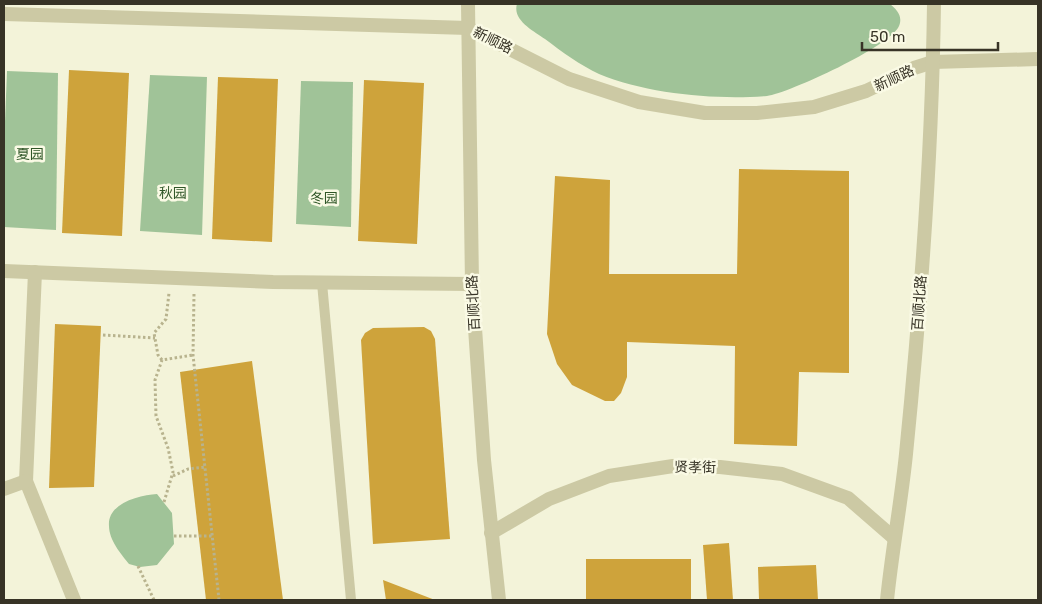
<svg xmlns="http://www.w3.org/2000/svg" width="1042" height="604" viewBox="0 0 1042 604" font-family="Rubik,'Noto Sans SC',sans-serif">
  <rect width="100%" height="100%" fill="#f3f3d9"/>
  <g fill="#a0c398">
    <path d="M517,4H890C897,10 903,16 899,26C891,46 789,93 767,96C715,100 648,94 599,74C580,65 562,52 545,39C534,31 512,20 517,4Z"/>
    <polygon points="7,71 58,73 56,230 4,227 4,147"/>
    <polygon points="150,75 207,77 202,235 140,231"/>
    <polygon points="301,81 353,82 351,227 296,224"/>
    <path d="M157,494L172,513L174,544L157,565L140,567L129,564C121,554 109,540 109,526C107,503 140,495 157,494Z"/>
  </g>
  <g fill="#cea33b">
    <polygon points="69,70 129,73 122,236 62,233"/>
    <polygon points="218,77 278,79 272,242 212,239"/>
    <polygon points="364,80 424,83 417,244 358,241"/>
    <polygon points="739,169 849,171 849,373 799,372 797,446 734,444 735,346 627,342 627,377 621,393 614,401 605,401 572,385 557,364 547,334 555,176 610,180 609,274 737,274"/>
    <polygon points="55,324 101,326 94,487 49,488"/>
    <polygon points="424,327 431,331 435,339 450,539 373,544 361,340 365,333 373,328"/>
    <polygon points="252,361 283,600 206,600 180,372"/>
    <polygon points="729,543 733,600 707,600 703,545"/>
    <rect x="586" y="559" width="105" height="41"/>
    <polygon points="816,565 818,600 759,600 758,567"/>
    <polygon points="383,580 435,600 386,600"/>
  </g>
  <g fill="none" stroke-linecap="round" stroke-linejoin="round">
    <g stroke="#b8b38e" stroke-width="3" stroke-dasharray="2.5 2.5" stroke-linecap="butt">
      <polyline points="194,294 193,355 219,600"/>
      <polyline points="103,335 155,338"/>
      <polyline points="162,360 158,355 154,333 166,319 169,293"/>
      <polyline points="173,476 188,469 206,467"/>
      <polyline points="164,502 173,472 168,448 156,416 155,380 162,360 193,355"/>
      <polyline points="174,536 213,536"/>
      <polyline points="138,566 154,600"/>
    </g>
    <polyline stroke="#ccc9a4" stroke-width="10" points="322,283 351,600"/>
    <g stroke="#ccc9a4" stroke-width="14">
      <polyline points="933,62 1038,59"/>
      <polyline points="4,271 273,282 472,284"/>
      <polyline points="35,272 26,481 74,600"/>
      <polyline points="4,489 26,481"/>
      <polyline points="491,533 549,499 609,476 673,466 720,467 782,474 848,498 894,538"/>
    </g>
    <g stroke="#ccc9a4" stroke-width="14">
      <polyline points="468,4 472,284 484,460 499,600"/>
      <polyline points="4,14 468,28 569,79 639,102 705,113 757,113 814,107 866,91 914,68 933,62"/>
      <path d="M887,600C892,551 901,503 906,454C921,304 932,154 934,4"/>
    </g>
  </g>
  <g text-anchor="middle" stroke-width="5" stroke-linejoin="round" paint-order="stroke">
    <g font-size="14" fill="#373326" stroke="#fafae5">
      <text transform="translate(493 40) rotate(26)" y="5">新顺路</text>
      <text transform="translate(894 78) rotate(-25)" y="5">新顺路</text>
      <text transform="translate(473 303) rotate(-93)" y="5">百顺北路</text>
      <text transform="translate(919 303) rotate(-86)" y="5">百顺北路</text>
      <text transform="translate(695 467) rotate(1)" y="5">贤孝街</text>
    </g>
    <g font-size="14" fill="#305728" stroke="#fafae5">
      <text x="30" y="159">夏园</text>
      <text x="173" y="198">秋园</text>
      <text x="324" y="203">冬园</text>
    </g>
  </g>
  <rect width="1042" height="604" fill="none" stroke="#373326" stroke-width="10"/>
  <path d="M862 42v8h136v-8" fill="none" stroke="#373326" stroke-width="2.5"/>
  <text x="870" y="42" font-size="15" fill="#373326" stroke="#fafae5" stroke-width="4" paint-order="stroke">50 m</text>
</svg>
